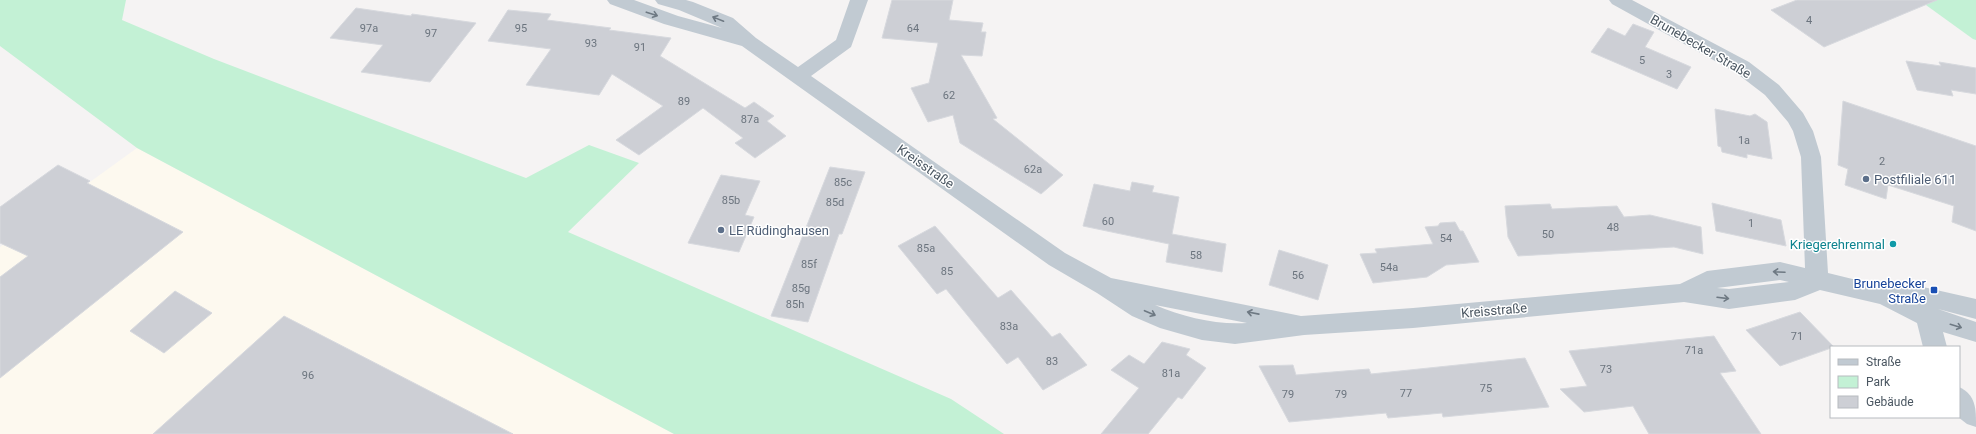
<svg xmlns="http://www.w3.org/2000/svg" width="1976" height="434" viewBox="0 0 1976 434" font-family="Roboto,sans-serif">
	<rect width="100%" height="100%" fill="#f5f3f3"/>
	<!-- commercial -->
	<path fill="#fdf9ef" d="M137 148 674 434H0V247Z"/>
	<!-- green -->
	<g fill="#c3f1d5">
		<path d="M0 0H126L122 20 214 59 526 178 589 145 639 163 568 232 951 399 1004 434H674L137 148 0 46Z"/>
		<path d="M1919 0H1976V40L1973 39Z"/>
	</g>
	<!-- building -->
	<g fill="#cdcfd5" stroke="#d7d9de">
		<path d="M892 0H953L949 20 983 23 981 32H986L982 56 961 55 997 118 993 119 1063 175 1041 194 960 143 953 115 928 122 911 88 929 83 938 43 882 38Z"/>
		<path d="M1797 0H1937L1824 47 1771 10Z"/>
		<path d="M356 8 411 16 412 14 476 23 430 82 361 72 383 45 330 38Z"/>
		<path d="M508 10 551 14 547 20 611 28 609 30 671 38 660 56 745 108 754 102 774 116 767 121 786 136 755 158 735 143 743 138 703 108 639 155 616 140 663 106 612 74 599 95 526 85 551 49 488 41Z"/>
		<path d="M1633 24 1654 32 1645 47 1691 67 1677 89 1591 52 1608 28 1625 36Z"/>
		<path d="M1906 61 1941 66 1939 62 1976 68V94L1951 90 1953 96 1917 90Z"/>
		<path d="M1843 101 1976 146V231L1952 222 1954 206 1888 185 1886 199 1845 185 1848 169 1838 165Z"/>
		<path d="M1715 109 1750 116 1755 114 1767 122 1772 159 1747 154V158L1722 152 1721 147 1718 146Z"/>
		<path d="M58 165 90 181 87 183 183 232 0 378V277L28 256 0 243V207Z"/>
		<path d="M830 167 865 172 842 234H839L808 322 771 316Z"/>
		<path d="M721 175 760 181 745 215 754 217 739 252 688 243Z"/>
		<path d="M1132 182 1154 186 1152 192 1179 197 1172 234 1226 244 1222 272 1166 262 1169 244 1083 226 1094 184 1130 191Z"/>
		<path d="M1712 203 1781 220 1786 246 1716 231Z"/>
		<path d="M1550 204 1552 209 1617 206 1624 217 1650 215 1701 227 1703 254 1674 247 1518 256 1508 237 1505 206Z"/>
		<path d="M1455 222 1460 231H1463L1479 262 1446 265 1427 277 1373 283 1360 254 1377 253 1375 249 1433 244 1425 227 1438 226 1440 223Z"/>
		<path d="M935 226 998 298 1011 290 1052 337 1060 333 1087 365 1043 390 1018 357 1007 364 946 289 937 294 898 246Z"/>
		<path d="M1279 250 1328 265 1318 300 1269 285Z"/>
		<path d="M175 291 212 313 164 353 130 331Z"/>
		<path d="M1800 312 1834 347 1780 366 1746 330Z"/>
		<path d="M284 316 513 434H153Z"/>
		<path d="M1714 336 1736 371 1720 373 1761 434H1649L1633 406 1584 412 1560 389 1587 386 1569 351Z"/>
		<path d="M1162 342 1190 349 1186 355 1206 368 1182 399 1178 397 1148 434H1101L1139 388 1111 370 1129 355 1144 364Z"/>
		<path d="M1525 358 1549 407 1443 417 1442 413 1388 418 1386 413 1289 422 1259 366 1293 365 1296 375 1369 369 1371 374Z"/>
	</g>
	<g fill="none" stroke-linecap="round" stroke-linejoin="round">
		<!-- street -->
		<g fill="#c1cad2" fill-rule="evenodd">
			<path d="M607 0H634L678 16 722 28 679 10 658 4 655 0H686L693 2 733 18 756 38 798 67 836 40 850 0H868L851 47 811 76 1065 253 1111 278 1301 316 1413 308 1680 284 1707 271 1780 262 1805 268 1801 157 1793 131 1788 122 1765 95 1735 72 1612 4 1609 0H1632L1749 62 1779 85 1803 113 1813 131 1821 157 1828 273 1881 286 1923 287 1976 299V319L1938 309 1976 322V342L1943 332 1947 347H1923L1917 323 1880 304 1820 290 1795 300 1729 309 1684 302 1413 328 1304 335 1235 344 1202 340 1160 328 1132 316 1097 293 1049 265 742 46 664 24 610 4ZM1780 280 1789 282 1729 289 1717 288ZM1155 305 1247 323C1215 325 1184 317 1155 305Z"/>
			<path d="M1959 387C1976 395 1976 408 1976 427L1967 424 1958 417Z"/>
		</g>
	</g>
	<!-- one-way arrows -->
	<defs><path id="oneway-shaft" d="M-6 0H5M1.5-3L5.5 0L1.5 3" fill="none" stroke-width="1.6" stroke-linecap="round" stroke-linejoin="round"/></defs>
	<g stroke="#6e7983">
		<use href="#oneway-shaft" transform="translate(652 14) rotate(18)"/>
		<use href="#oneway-shaft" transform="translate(718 19) rotate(-158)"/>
		<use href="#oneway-shaft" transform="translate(1779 272) rotate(-177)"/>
		<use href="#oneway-shaft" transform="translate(1723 298) rotate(7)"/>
		<use href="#oneway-shaft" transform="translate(1150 313) rotate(23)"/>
		<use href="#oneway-shaft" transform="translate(1253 313) rotate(-169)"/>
		<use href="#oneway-shaft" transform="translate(1956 326) rotate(17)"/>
	</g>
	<!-- markers -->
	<g fill="#5c6f8a" stroke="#fff" stroke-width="1.5">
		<circle cx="1866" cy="179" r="4"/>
		<circle cx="721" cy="230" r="4"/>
	</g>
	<circle fill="#0f9aa8" stroke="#fff" stroke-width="1.5" cx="1893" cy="244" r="4"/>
	<rect fill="#1a4fb4" stroke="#fff" stroke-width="1.5" x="1930" y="286" width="8" height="8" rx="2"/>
	<g text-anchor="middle" stroke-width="3" stroke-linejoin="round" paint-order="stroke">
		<!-- number labels -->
		<g font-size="11" fill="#6b747e">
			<text x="1809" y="24">4</text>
			<text x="369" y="32">97a</text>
			<text x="521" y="32">95</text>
			<text x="913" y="32">64</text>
			<text x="431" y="37">97</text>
			<text x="591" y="47">93</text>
			<text x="640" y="51">91</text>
			<text x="1642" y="64">5</text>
			<text x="1669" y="78">3</text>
			<text x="949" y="99">62</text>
			<text x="684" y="105">89</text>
			<text x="750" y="123">87a</text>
			<text x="1744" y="144">1a</text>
			<text x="1882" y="165">2</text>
			<text x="1033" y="173">62a</text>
			<text x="843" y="186">85c</text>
			<text x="731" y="204">85b</text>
			<text x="835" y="206">85d</text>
			<text x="1108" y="225">60</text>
			<text x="1751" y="227">1</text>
			<text x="1613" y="231">48</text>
			<text x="1548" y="238">50</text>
			<text x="1446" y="242">54</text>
			<text x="926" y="252">85a</text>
			<text x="1196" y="259">58</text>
			<text x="809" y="268">85f</text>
			<text x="1389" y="271">54a</text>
			<text x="947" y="275">85</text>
			<text x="1298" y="279">56</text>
			<text x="801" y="292">85g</text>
			<text x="795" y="308">85h</text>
			<text x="1009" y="330">83a</text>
			<text x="1797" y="340">71</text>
			<text x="1694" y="354">71a</text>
			<text x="1052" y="365">83</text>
			<text x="1606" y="373">73</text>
			<text x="1171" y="377">81a</text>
			<text x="308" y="379">96</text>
			<text x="1486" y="392">75</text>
			<text x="1406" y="397">77</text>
			<text x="1288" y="398">79</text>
			<text x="1341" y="398">79</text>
		</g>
		<!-- street labels -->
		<g font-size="13" fill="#4a5661" stroke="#fff">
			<text transform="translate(1701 46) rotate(30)" y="5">Brunebecker Straße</text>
			<text transform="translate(926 166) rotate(35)" y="5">Kreisstraße</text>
			<text transform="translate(1494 310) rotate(-5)" y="5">Kreisstraße</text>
		</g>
		<!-- service labels -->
		<g font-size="13" fill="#4e5e75" stroke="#fff" text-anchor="start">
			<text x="1874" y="184">Postfiliale 611</text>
			<text x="729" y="235">LE Rüdinghausen</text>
		</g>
		<!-- culture labels -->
		<g font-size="13" fill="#0d838f" stroke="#fff" text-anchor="end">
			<text x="1885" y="249">Kriegerehrenmal</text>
		</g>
		<!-- transit labels -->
		<g font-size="13" fill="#164399" stroke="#fff" text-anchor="end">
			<text x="1926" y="288">Brunebecker<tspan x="1926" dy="15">Straße</tspan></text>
		</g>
	</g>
	<!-- legend -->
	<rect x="1830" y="346" width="130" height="72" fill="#ffffff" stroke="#b7bbc0"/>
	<rect x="1838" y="359" width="20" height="6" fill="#c1cad2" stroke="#b7bbc0"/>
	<text x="1866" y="366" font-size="12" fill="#4a5661">Straße</text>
	<rect x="1838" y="376" width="20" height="12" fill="#c3f1d5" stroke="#b7bbc0"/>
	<text x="1866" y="386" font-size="12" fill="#4a5661">Park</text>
	<rect x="1838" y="396" width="20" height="12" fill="#cdcfd5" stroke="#b7bbc0"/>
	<text x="1866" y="406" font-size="12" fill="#4a5661">Gebäude</text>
</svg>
